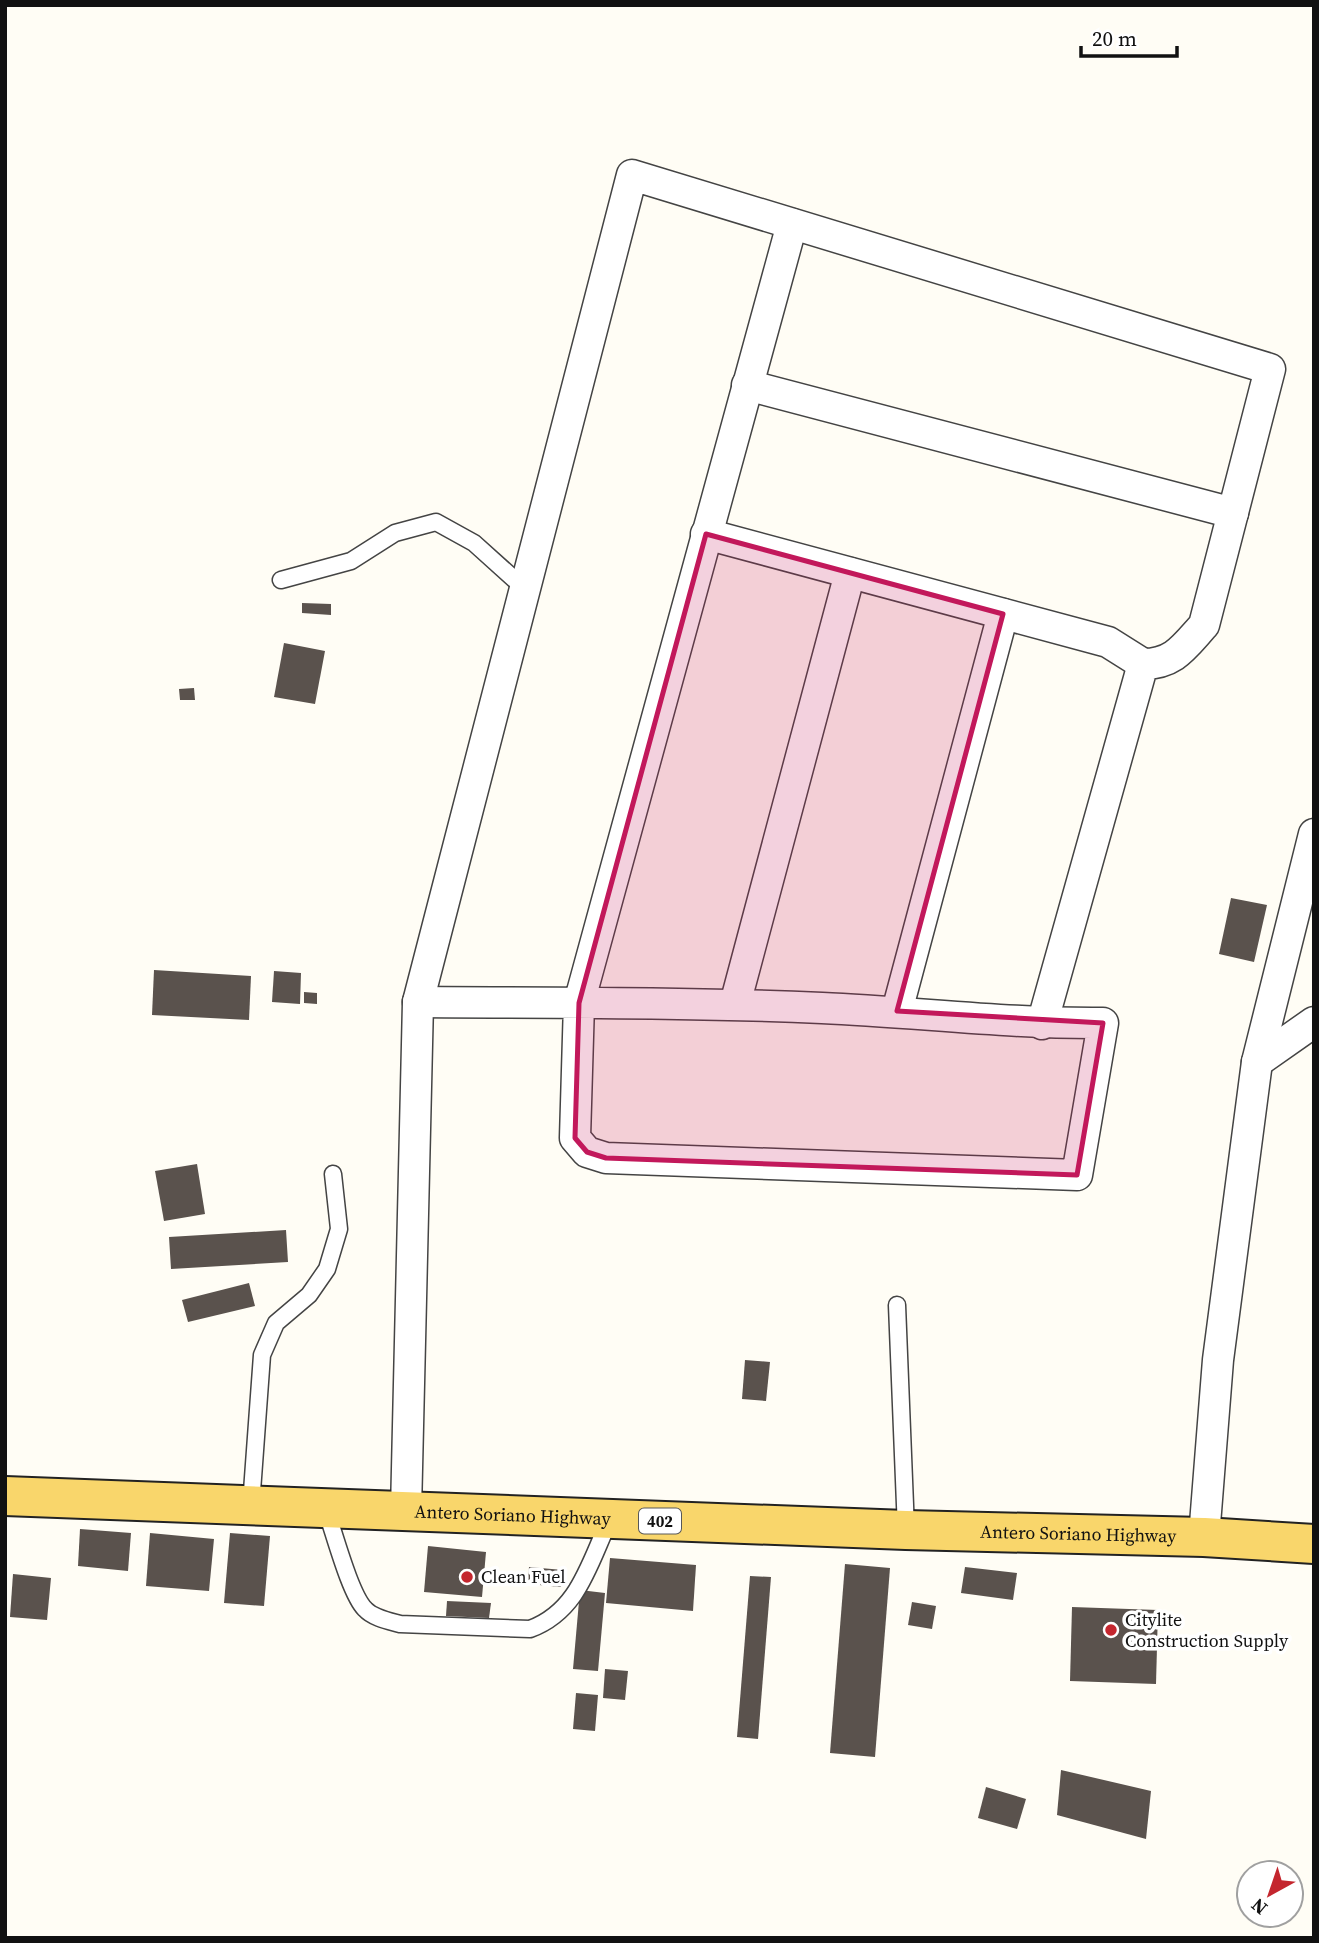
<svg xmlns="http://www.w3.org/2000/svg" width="1319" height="1943" viewBox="0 0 1319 1943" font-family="'Source Serif 4',serif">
	<rect width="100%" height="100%" fill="#fffdf5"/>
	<!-- building -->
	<g fill="#5a524d">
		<path d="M302 603 331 604V615L302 613Z"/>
		<path d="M284 643 325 651 315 704 274 697Z"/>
		<path d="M194 688 195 700H180L179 689Z"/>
		<path d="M1231 898 1267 905 1254 962 1219 954Z"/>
		<path d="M154 970 251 976 249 1020 152 1015Z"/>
		<path d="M274 971 301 973 300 1004 272 1002Z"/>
		<path d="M304 992 317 993V1004L304 1003Z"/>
		<path d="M197 1164 205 1214 164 1221 155 1171Z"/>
		<path d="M286 1230 288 1262 171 1269 169 1237Z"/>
		<path d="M249 1283 255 1306 188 1322 182 1300Z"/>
		<path d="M745 1360 770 1362 766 1401 742 1399Z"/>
		<path d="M80 1529 131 1533 128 1571 78 1566Z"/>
		<path d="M150 1533 214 1539 209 1591 146 1586Z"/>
		<path d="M230 1533 270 1536 264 1606 224 1603Z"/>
		<path d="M428 1546 486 1552 482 1597 424 1592Z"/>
		<path d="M610 1558 696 1565 693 1611 606 1603Z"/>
		<path d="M845 1564 890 1568 875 1757 830 1753Z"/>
		<path d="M529 1567 563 1570 561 1587 528 1584Z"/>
		<path d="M965 1567 1017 1573 1013 1600 961 1593Z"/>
		<path d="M13 1574 51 1578 47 1620 10 1617Z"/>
		<path d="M750 1576 771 1577 758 1739 737 1737Z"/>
		<path d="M580 1590 605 1593 598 1671 573 1669Z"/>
		<path d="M447 1601 491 1603 489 1618 446 1616Z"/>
		<path d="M912 1602 936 1606 932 1629 908 1625Z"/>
		<path d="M1072 1607 1158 1610 1156 1684 1070 1681Z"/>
		<path d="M605 1669 628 1671 625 1700 603 1698Z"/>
		<path d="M576 1693 598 1695 595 1731 573 1729Z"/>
		<path d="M1061 1770 1151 1791 1146 1839 1057 1815Z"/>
		<path d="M986 1787 1026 1799 1017 1829 978 1818Z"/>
	</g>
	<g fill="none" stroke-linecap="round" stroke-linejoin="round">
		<!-- lane casing -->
		<g stroke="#444" stroke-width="19">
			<g id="lane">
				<path d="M281 580 351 561 395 533 436 522 474 543 524 588"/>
				<path d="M897 1305 906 1530"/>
				<path d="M251 1505 262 1355 276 1323 309 1295 327 1269 339 1229 333 1174"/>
				<path d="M326 1510C334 1532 350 1594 365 1609 373 1618 389 1621 400 1624L530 1629C579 1611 589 1563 610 1519"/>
			</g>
		</g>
		<!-- street casing -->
		<g stroke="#444" stroke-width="33">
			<g id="street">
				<path d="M747 385 1233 513"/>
				<path d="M706 534 1108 642 1143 664"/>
				<path d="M418 1002C553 1003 688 1002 822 1008 916 1012 1009 1024 1103 1023L1077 1175 606 1158 587 1152 575 1138 579 1003 792 224"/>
				<path d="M735 1004 850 573"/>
				<path d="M897 1011 1003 614"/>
				<path d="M1257 1062 1314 1022"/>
				<path d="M406 1511 418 1002 632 175 1270 369 1204 625C1184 647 1174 664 1143 664L1042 1024"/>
				<path d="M1204 1537 1218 1360 1257 1062 1314 834"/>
			</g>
		</g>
		<!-- primary casing -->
		<g stroke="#222" stroke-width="42">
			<g id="primary">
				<path id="s1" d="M5 1496 906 1530 1204 1537 1314 1544"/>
			</g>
		</g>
		<!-- lane -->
		<use href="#lane" stroke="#fff" stroke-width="16"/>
		<!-- street -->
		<use href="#street" stroke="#fff" stroke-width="30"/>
		<!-- primary -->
		<use href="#primary" stroke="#f9d66b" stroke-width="38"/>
	</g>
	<!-- marked area -->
	<path fill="#c2185b" fill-opacity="0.2" stroke="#c2185b" stroke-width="5" stroke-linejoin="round" d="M706 534 1003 614 897 1011 1103 1023 1077 1175 606 1158 587 1152 575 1138 579 1003Z"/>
	<!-- markers -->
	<g fill="#c4262e" stroke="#fff" stroke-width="2.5">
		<circle cx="467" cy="1577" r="7"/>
		<circle cx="1111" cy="1630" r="7"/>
	</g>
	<g text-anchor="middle" stroke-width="7" stroke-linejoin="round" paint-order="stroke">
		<!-- shield labels -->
		<rect fill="#fff" stroke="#585858" stroke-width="2" x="639" y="1508.5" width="42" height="25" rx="5"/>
		<g font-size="16" font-weight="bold" fill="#111">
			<text x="660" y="1527">402</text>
		</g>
		<!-- street labels -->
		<g font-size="18" fill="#111" stroke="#fff">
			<text dy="6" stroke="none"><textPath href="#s1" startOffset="508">Antero Soriano Highway</textPath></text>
			<text dy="6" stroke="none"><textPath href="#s1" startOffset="1074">Antero Soriano Highway</textPath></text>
		</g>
		<!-- poi labels -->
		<g font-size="18" fill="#111" stroke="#fff" text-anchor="start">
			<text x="481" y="1583">Clean Fuel</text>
			<text x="1125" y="1626">Citylite<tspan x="1125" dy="21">Construction Supply</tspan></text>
		</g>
	</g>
	<!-- border -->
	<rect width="1319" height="1943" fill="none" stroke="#111111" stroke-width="14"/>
	<!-- north arrow -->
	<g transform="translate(1270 1894) rotate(220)"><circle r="33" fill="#ffffff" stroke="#a0a0a0" stroke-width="2"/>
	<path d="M0-5L12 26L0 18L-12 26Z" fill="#c4262e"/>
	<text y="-10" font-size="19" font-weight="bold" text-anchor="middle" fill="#111111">N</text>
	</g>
	<!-- scale -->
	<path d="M1081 46v10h96v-10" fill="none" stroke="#111111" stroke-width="3.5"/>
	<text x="1092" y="46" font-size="21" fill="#111111" stroke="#ffffff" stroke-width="5" paint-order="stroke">20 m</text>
</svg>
